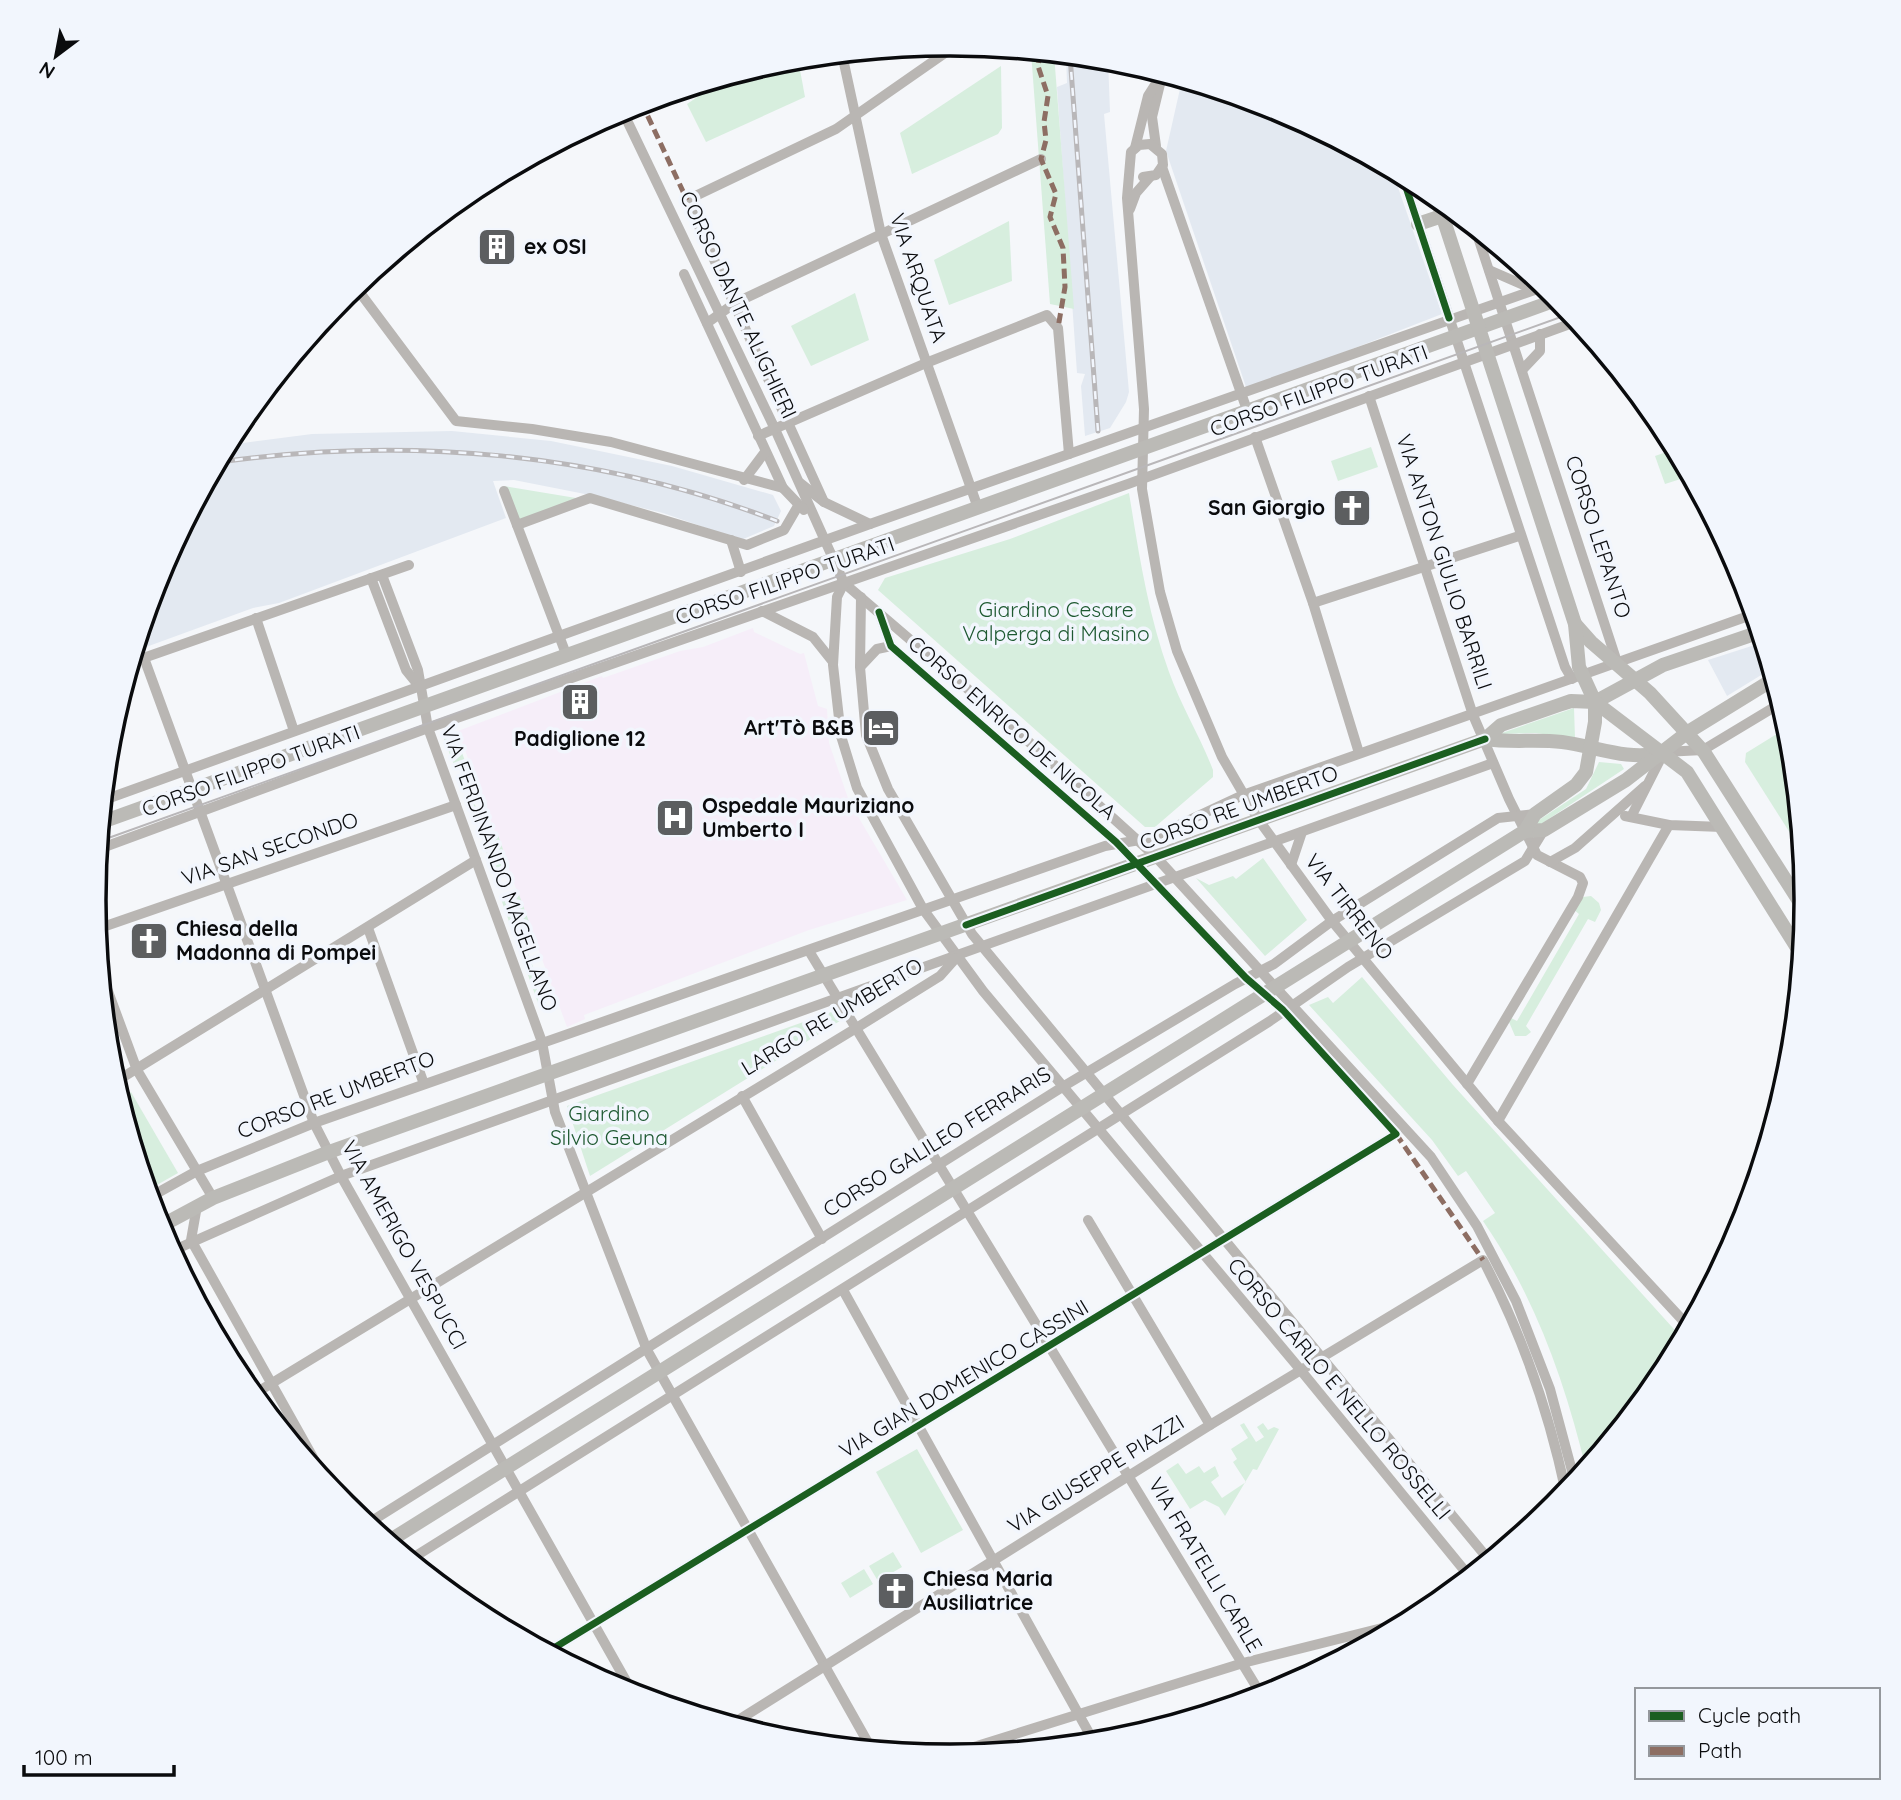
<svg xmlns="http://www.w3.org/2000/svg" width="1901" height="1800" viewBox="0 0 1901 1800" font-family="Quicksand,sans-serif">
	<rect width="100%" height="100%" fill="#f5f7fa"/>
	<!-- built -->
	<g fill="#e3e9f1">
		<path d="M1066 55 1108 59 1110 112 1104 114 1129 392 1126 402 1110 428 1085 436 1081 386 1085 374 1077 373 1057 87 1067 83Z"/>
		<path d="M1182 80 1279 109 1392 170 1442 314 1247 390 1166 151Z"/>
		<path d="M452 431 551 441 672 466 773 495 781 511 774 526 741 540 663 513 590 495 514 480 493 481 506 518 279 603 253 608 135 651 160 572 228 445 312 434Z"/>
		<path d="M1761 643 1771 669 1727 696 1708 660Z"/>
	</g>
	<!-- industrial -->
	<path fill="#f6eef9" d="M753 628 754 632 800 654 804 653 818 706 827 709 829 743 849 801 907 900 809 930 584 1015 585 1019 567 1027 458 731 602 676 603 678 680 651 703 647Z"/>
	<!-- green -->
	<g fill="#d7eede">
		<path d="M1031 52 1054 54 1074 309 1050 304Z"/>
		<path d="M798 59 805 97 706 142 687 104 727 77Z"/>
		<path d="M1001 66 1002 128 998 134 912 174 900 133Z"/>
		<path d="M1009 221 1012 281 949 305 934 260Z"/>
		<path d="M855 293 869 340 811 366 791 326Z"/>
		<path d="M1371 447 1378 467 1338 481 1331 461Z"/>
		<path d="M1675 449 1690 476 1665 484 1655 456Z"/>
		<path d="M504 486 582 499 518 522Z"/>
		<path d="M1129 493C1139 554 1148 614 1169 672 1181 706 1200 736 1213 770V777L1155 827H1145L878 590 885 578 1010 539Z"/>
		<path d="M1574 708 1575 738 1535 733 1499 734Z"/>
		<path d="M1788 727 1790 733 1802 852 1745 762 1746 753Z"/>
		<path d="M450 735 456 736 465 761 461 765H454L444 739Z"/>
		<path d="M1599 762 1621 764 1624 769 1535 828 1533 824 1586 789Z"/>
		<path d="M467 791 471 792 486 839 498 835 508 864 492 870Z"/>
		<path d="M1263 858 1307 920 1265 956 1196 878 1209 885 1233 876 1236 879Z"/>
		<path d="M517 889 539 949 528 953 546 1003H538L501 899 504 894Z"/>
		<path d="M1591 896 1599 903 1601 910 1595 922 1588 919 1526 1026 1531 1032 1526 1036H1515L1509 1022 1511 1018 1517 1021 1579 914 1573 909 1583 897Z"/>
		<path d="M1362 977 1453 1085 1682 1338 1662 1376 1586 1469C1565 1381 1534 1295 1483 1221L1495 1213 1466 1171 1458 1176 1432 1140 1309 1005 1328 997 1333 1003Z"/>
		<path d="M837 1010 843 1019 590 1176 567 1106Z"/>
		<path d="M131 1092 178 1173 148 1190 120 1099Z"/>
		<path d="M1244 1423 1256 1442 1264 1437 1257 1427 1263 1423 1268 1430 1274 1427 1279 1429 1257 1470 1253 1469 1225 1516 1219 1507 1205 1500 1190 1509 1166 1471 1178 1463 1186 1474 1199 1466 1204 1473 1215 1466 1219 1476 1211 1482 1222 1498 1246 1482 1233 1462 1237 1459 1231 1449 1248 1438 1240 1425Z"/>
		<path d="M917 1449 963 1530 921 1553 876 1472Z"/>
		<path d="M893 1552 902 1567 878 1581 869 1566Z"/>
		<path d="M864 1569 873 1584 850 1598 841 1583Z"/>
	</g>
	<g fill="none" stroke-linecap="round" stroke-linejoin="round">
		<!-- minor -->
		<g stroke="#b9b6b3" stroke-width="10">
			<path d="M842 54 881 234 978 508"/>
			<path d="M622 110 774 427 844 583 1019 733 1156 857 1431 1157 1477 1226 1516 1301 1550 1389 1575 1482"/>
			<path d="M1156 146 1152 117 1160 84"/>
			<path d="M1135 148 1148 96 1162 74"/>
			<path d="M1162 167 1247 410"/>
			<path d="M1402 175 1565 667 1572 679"/>
			<path d="M1143 177 1156 175 1163 165 1162 154 1150 144 1139 145 1131 152 1127 198 1144 409 1142 489 1160 592 1177 651 1222 757 1258 819 1332 921 1498 1121 1689 1327"/>
			<path d="M1130 209 1136 193 1150 177"/>
			<path d="M1475 228 1617 662"/>
			<path d="M1489 270 1535 290"/>
			<path d="M684 274 783 488 804 510"/>
			<path d="M355 286 456 421 532 429 611 442 783 488"/>
			<path d="M707 323 735 303 1041 159"/>
			<path d="M1523 369 1540 351V334"/>
			<path d="M1369 396 1473 715 1509 799 1537 855 1580 877 1583 883 1578 897 1467 1084"/>
			<path d="M758 436 926 363 1047 315 1058 328 1069 454"/>
			<path d="M1255 437 1313 603 1359 753"/>
			<path d="M744 480 765 452"/>
			<path d="M800 483 824 502 870 524"/>
			<path d="M504 491 566 654"/>
			<path d="M824 502 687 200 836 129 958 44"/>
			<path d="M517 525 590 498 747 545 784 530 798 506"/>
			<path d="M731 540 741 572"/>
			<path d="M382 575 418 670 428 728 542 1042 555 1112 647 1350 871 1748"/>
			<path d="M371 578 406 670 419 686"/>
			<path d="M844 583 837 597 833 665 841 736 857 788 923 909 983 991 1294 1362 1469 1576"/>
			<path d="M861 597 860 667 866 735 888 789 972 934 1489 1560"/>
			<path d="M1313 603 1519 536"/>
			<path d="M762 611 813 637 833 662"/>
			<path d="M256 618 294 731"/>
			<path d="M144 658 314 1123 341 1176 634 1695"/>
			<path d="M132 662 409 565"/>
			<path d="M861 666 877 649 891 646"/>
			<path d="M104 800 870 524 1546 286"/>
			<path d="M1625 816 1669 825 1722 827"/>
			<path d="M1631 817 1664 752 1703 750 1781 703"/>
			<path d="M99 849 428 728 1128 484 1578 321"/>
			<path d="M1550 862 1575 848 1645 786"/>
			<path d="M1291 865 1302 832"/>
			<path d="M368 928 424 1084"/>
			<path d="M97 929 456 805"/>
			<path d="M809 951 1262 1696"/>
			<path d="M102 975 137 1070 213 1198"/>
			<path d="M115 1082 476 860"/>
			<path d="M742 1096 822 1239"/>
			<path d="M1498 1121 1669 825"/>
			<path d="M150 1197 197 1171 314 1123 1105 846 1151 838 1243 795 1754 614"/>
			<path d="M197 1206 191 1240 329 1486"/>
			<path d="M1088 1220 1210 1425"/>
			<path d="M172 1251 341 1176 1493 763"/>
			<path d="M843 1290 1094 1742"/>
			<path d="M254 1394 858 1027 940 976 956 958"/>
			<path d="M367 1524 1064 1086 1235 984 1274 964 1332 921 1498 818 1535 814"/>
			<path d="M411 1559 1270 1021 1348 967 1525 861 1544 830"/>
			<path d="M549 1651 1396 1134 1283 1010 1246 978 1116 842 891 646 879 612"/>
			<path d="M732 1724 1210 1425 1483 1260C1522 1334 1549 1412 1566 1493"/>
			<path d="M945 1756 1243 1663 1410 1621"/>
		</g>
		<!-- major -->
		<g stroke="#bbbab6" stroke-width="14">
			<path d="M1418 224 1442 216"/>
			<path d="M1575 624 1591 642 1650 693 1704 752 1806 912"/>
			<path d="M1595 702 1663 665 1760 632"/>
			<path d="M1485 739C1510 743 1536 739 1562 742 1594 746 1628 761 1660 753"/>
			<path d="M102 822 1559 299"/>
			<path d="M1525 831 1544 830 1626 780 1688 732 1774 679"/>
			<path d="M159 1227 213 1198 329 1152 1485 739 1501 725 1559 705 1571 701 1595 702 1687 772 1801 954"/>
			<path d="M389 1541 1525 831 1535 814 1576 785 1586 772 1595 722V702L1579 667 1575 624 1436 196"/>
		</g>
		<!-- tram -->
		<path stroke="#b9b7b9" stroke-width="2" d="M100 841 1572 313"/>
		<!-- rail casing -->
		<g stroke="#b9b7b9" stroke-width="5">
			<g id="rail">
				<path d="M1070 56 1098 431"/>
				<path d="M219 462C407 436 598 452 777 521"/>
			</g>
		</g>
		<!-- rail -->
		<use href="#rail" stroke="#f2f6fd" stroke-width="2.5" stroke-dasharray="8" stroke-linecap="butt"/>
		<!-- quiet -->
		<g stroke="#8d6e63" stroke-width="5" stroke-dasharray="10 5" stroke-linecap="butt">
			<path d="M1040 53 1038 66 1048 96 1044 122 1046 140 1041 159 1056 194 1050 217 1063 248 1065 287 1058 328"/>
			<path d="M646 102 644 108 687 200"/>
			<path d="M1396 1134 1483 1260"/>
		</g>
		<!-- cycleway casing -->
		<g stroke="#f2f6fd" stroke-width="11">
			<g id="cycleway">
				<path d="M1402 175 1449 318"/>
				<path d="M966 925 1485 739"/>
				<path d="M549 1651 1396 1134 1283 1010 1246 978 1116 842 891 646 879 612"/>
			</g>
		</g>
		<!-- cycleway -->
		<use href="#cycleway" stroke="#1b5e20" stroke-width="7"/>
	</g>
	<!-- icons -->
	<defs>
		<g id="building-square" transform="scale(2.0125)"><rect x="-9" y="-9" width="18" height="18" rx="4" fill="#5c5e60" stroke="#f2f6fd"/><path d="M-4-6H4V6H1V3H-1V6H-4ZM-2.5-4.3h1.7v1.8h-1.7ZM.8-4.3h1.7v1.8H.8ZM-2.5-1h1.7V.8h-1.7ZM.8-1h1.7V.8H.8Z" fill="#fff"/></g>
		<g id="church-square" transform="scale(2.0125)"><rect x="-9" y="-9" width="18" height="18" rx="4" fill="#5c5e60" stroke="#f2f6fd"/><path d="M-1.2-6h2.4v3.5h3.3v2.4h-3.3V6h-2.4V-.1h-3.3v-2.4h3.3Z" fill="#fff"/></g>
		<g id="hotel-square" transform="scale(2.0125)"><rect x="-9" y="-9" width="18" height="18" rx="4" fill="#5c5e60" stroke="#f2f6fd"/><path d="M-6-4.5h1.5V1H6V5H4.5V3h-9V5H-6ZM-4 0a1.8 1.8 0 1 1 3.6 0ZM.5 0V-2.5h3Q6-2.5 6 0Z" fill="#fff"/></g>
		<g id="hospital-square" transform="scale(2.0125)"><rect x="-9" y="-9" width="18" height="18" rx="4" fill="#5c5e60" stroke="#f2f6fd"/><path d="M-5-5h3v3.5h4V-5h3V5h-3V1.5h-4V5h-3Z" fill="#fff"/></g>
	</defs>
	<g fill-rule="evenodd">
		<use href="#building-square" x="497" y="247"/>
		<use href="#church-square" x="1352" y="508"/>
		<use href="#building-square" x="580" y="702"/>
		<use href="#hotel-square" x="881" y="728"/>
		<use href="#hospital-square" x="675" y="818"/>
		<use href="#church-square" x="149" y="941"/>
		<use href="#church-square" x="896" y="1591"/>
	</g>
	<g text-anchor="middle" stroke-width="7" stroke-linejoin="round" paint-order="stroke">
		<!-- poi labels -->
		<g font-size="21" font-weight="bold" fill="#0a0b0d" stroke="#f2f6fd" text-anchor="start">
			<text x="524" y="254">ex OSI</text>
			<text x="1325" y="515" text-anchor="end">San Giorgio</text>
			<text x="854" y="735" text-anchor="end">Art'Tò B&amp;B</text>
			<text x="580" y="746" text-anchor="middle">Padiglione 12</text>
			<text x="702" y="813">Ospedale Mauriziano<tspan x="702" dy="24">Umberto I</tspan></text>
			<text x="176" y="936">Chiesa della<tspan x="176" dy="24">Madonna di Pompei</tspan></text>
			<text x="923" y="1586">Chiesa Maria<tspan x="923" dy="24">Ausiliatrice</tspan></text>
		</g>
		<!-- street labels -->
		<g font-size="21" fill="#0a0b0d" stroke="#f2f6fd">
			<text transform="translate(918 278) rotate(71)" y="7">VIA ARQUATA</text>
			<text transform="translate(738 305) rotate(65)" y="7">CORSO DANTE ALIGHIERI</text>
			<text transform="translate(1319 391) rotate(-20)" y="7">CORSO FILIPPO TURATI</text>
			<text transform="translate(1598 537) rotate(72)" y="7">CORSO LEPANTO</text>
			<text transform="translate(1444 562) rotate(72)" y="7">VIA ANTON GIULIO BARRILI</text>
			<text transform="translate(785 581) rotate(-19)" y="7">CORSO FILIPPO TURATI</text>
			<text transform="translate(1012 728) rotate(41)" y="7">CORSO ENRICO DE NICOLA</text>
			<text transform="translate(251 771) rotate(-20)" y="7">CORSO FILIPPO TURATI</text>
			<text transform="translate(1239 808) rotate(-20)" y="7">CORSO RE UMBERTO</text>
			<text transform="translate(270 849) rotate(-19)" y="7">VIA SAN SECONDO</text>
			<text transform="translate(499 868) rotate(70)" y="7">VIA FERDINANDO MAGELLANO</text>
			<text transform="translate(1349 907) rotate(52)" y="7">VIA TIRRENO</text>
			<text transform="translate(832 1017) rotate(-31)" y="7">LARGO RE UMBERTO</text>
			<text transform="translate(336 1095) rotate(-21)" y="7">CORSO RE UMBERTO</text>
			<text transform="translate(937 1142) rotate(-32)" y="7">CORSO GALILEO FERRARIS</text>
			<text transform="translate(404 1245) rotate(61)" y="7">VIA AMERIGO VESPUCCI</text>
			<text transform="translate(964 1379) rotate(-31)" y="7">VIA GIAN DOMENICO CASSINI</text>
			<text transform="translate(1339 1389) rotate(50)" y="7">CORSO CARLO E NELLO ROSSELLI</text>
			<text transform="translate(1096 1474) rotate(-32)" y="7">VIA GIUSEPPE PIAZZI</text>
			<text transform="translate(1205 1565) rotate(59)" y="7">VIA FRATELLI CARLE</text>
		</g>
		<!-- park labels -->
		<g font-size="21" fill="#1e5931" stroke="#f2f6fd">
			<text x="1056" y="617">Giardino Cesare<tspan x="1056" dy="24">Valperga di Masino</tspan></text>
			<text x="609" y="1121">Giardino<tspan x="609" dy="24">Silvio Geuna</tspan></text>
		</g>
	</g>
	<!-- crop -->
	<path d="M0 0H1901V1800H0ZM106 900a844 844 0 1 1 1688 0a844 844 0 1 1-1688 0Z" fill="#f2f6fd" fill-rule="evenodd"/>
	<path fill="none" stroke="#0a0b0d" stroke-width="3.5" d="M106 900a844 844 0 1 1 1688 0a844 844 0 1 1-1688 0Z"/>
	<!-- legend -->
	<rect x="1635" y="1688" width="245" height="91" fill="#f2f6fd" stroke="#95989d" stroke-width="2"/>
	<rect x="1649" y="1711" width="35" height="10" fill="#1b5e20" stroke="#95989d" stroke-width="2"/>
	<text x="1698" y="1723" font-size="21" fill="#0a0b0d">Cycle path</text>
	<rect x="1649" y="1746" width="35" height="10" fill="#8d6e63" stroke="#95989d" stroke-width="2"/>
	<text x="1698" y="1758" font-size="21" fill="#0a0b0d">Path</text>
	<!-- north arrow -->
	<g transform="translate(56 56) rotate(212)" stroke="#f2f6fd" stroke-width="5" paint-order="stroke">
	<path d="M0-5L12 26L0 18L-12 26Z" fill="#0a0b0d"/>
	<text y="-10" font-size="19" font-weight="bold" text-anchor="middle" fill="#0a0b0d">N</text>
	</g>
	<!-- scale -->
	<path d="M24 1765v10h150v-10" fill="none" stroke="#0a0b0d" stroke-width="3.5"/>
	<text x="35" y="1765" font-size="21" fill="#0a0b0d" stroke="#f2f6fd" stroke-width="5" paint-order="stroke">100 m</text>
</svg>
